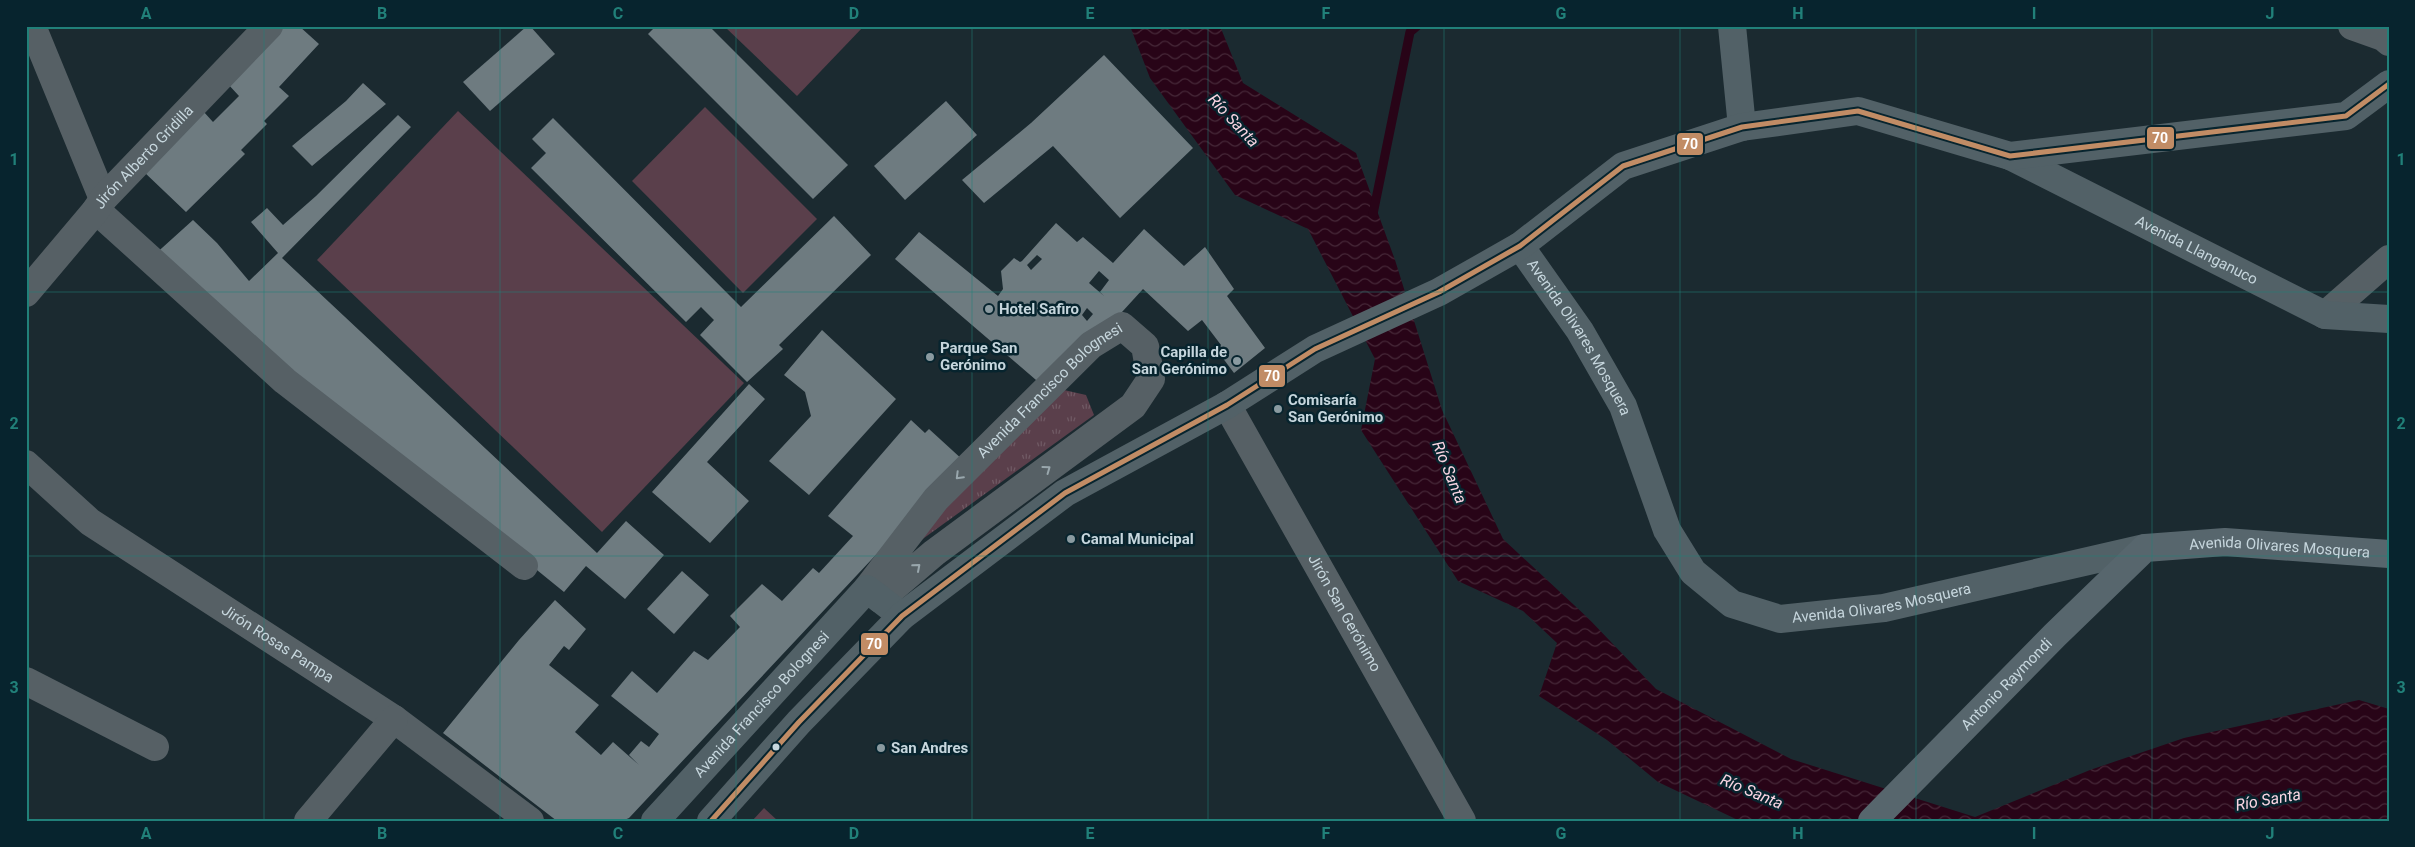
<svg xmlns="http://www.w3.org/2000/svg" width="2415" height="847" viewBox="0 0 2415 847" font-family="Roboto,sans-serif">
	<defs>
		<pattern id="park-tufts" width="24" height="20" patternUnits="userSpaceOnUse" patternTransform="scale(1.25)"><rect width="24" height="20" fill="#5a3f4b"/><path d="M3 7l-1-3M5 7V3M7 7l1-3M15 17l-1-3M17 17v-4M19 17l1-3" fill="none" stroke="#705a64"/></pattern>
		<pattern id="water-waves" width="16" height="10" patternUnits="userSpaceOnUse" patternTransform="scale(1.25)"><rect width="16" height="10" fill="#280417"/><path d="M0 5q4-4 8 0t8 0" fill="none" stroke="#462838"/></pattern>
	</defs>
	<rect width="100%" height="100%" fill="#1b2a30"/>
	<!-- grass -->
	<g fill="#5a3f4b">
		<path d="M724 26H864L797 96Z"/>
		<path d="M705 107 817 219 743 293 632 181Z"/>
		<path d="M458 111 744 383 602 532 317 260Z"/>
		<path d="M764 808 778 821H752Z"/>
	</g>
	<!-- park -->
	<path fill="url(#park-tufts)" d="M1064 390 1086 395 1094 415 913 546 969 479Z"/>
	<!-- water -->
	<path fill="url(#water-waves)" d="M1130 26H1220L1243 83 1356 153 1395 260 1442 410 1503 539 1588 618 1656 689 1791 759 1975 817 2090 770 2184 738 2359 700 2389 709V821H1740L1658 782 1607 740 1539 696 1557 643 1523 611 1458 581 1361 430 1375 359 1308 229 1235 195 1150 78Z"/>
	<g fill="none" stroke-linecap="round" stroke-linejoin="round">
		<!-- stream -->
		<path stroke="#280417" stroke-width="9" d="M1373 214 1410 32 1417 26"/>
	</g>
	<!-- building -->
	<g fill="#6e7b80" fill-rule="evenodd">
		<path d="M282 26H299L319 44 279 87 289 96 264 121 267 124 241 150 245 154 186 212 143 171 203 111 213 122 239 96 227 83Z"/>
		<path d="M527 26H530L555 54 490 111 463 82Z"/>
		<path d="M656 26H709L848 165 813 199 648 34Z"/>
		<path d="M1104 55 1193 148 1120 218 1053 146 984 203 962 180 1031 123Z"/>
		<path d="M363 83 386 104 312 166 292 146 346 101Z"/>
		<path d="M946 101 977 135 905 200 874 166Z"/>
		<path d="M398 115 411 127 282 258 597 553 626 521 664 555 625 599 586 566 564 592 152 257 193 220 217 243 249 281 278 253 251 222 267 208 283 225 316 196Z"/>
		<path d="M553 118 741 307 834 216 871 255 779 345 783 349 747 382 700 335 714 320 701 307 686 322 531 168 546 153 532 139Z"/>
		<path d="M1056 223 1077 242 1083 237 1113 263 1144 229 1184 266 1205 247 1234 289 1227 296 1265 348 1234 373 1216 349 1221 345 1202 320 1188 331 1143 289 1122 312 1043 386 895 259 919 232 998 296 1003 289 1001 271 1014 258 1020 262 1022 261ZM1037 255 1042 259 1031 270 1027 265ZM1099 271 1109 280 1100 292 1104 296 1089 283ZM1087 308 1093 314 1087 321 1082 315Z"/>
		<path d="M822 330 896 399 809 495 769 461 811 416 805 392 784 375Z"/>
		<path d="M749 384 765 399 707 462 749 501 710 543 652 492Z"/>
		<path d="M911 420 925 433 929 429 964 461 629 818 622 821H557L443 733 519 640 555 600 586 629 569 650 564 646 549 665 599 705 575 732 601 755 613 742 639 765 629 755 641 741 649 747 659 734 611 696 632 671 657 693 694 651 708 660 740 627 730 616 762 584 782 601 813 568 819 573 853 536 828 516Z"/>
		<path d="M682 571 709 595 674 634 647 609Z"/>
	</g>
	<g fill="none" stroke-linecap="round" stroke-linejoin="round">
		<!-- minor -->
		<g stroke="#566065" stroke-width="28">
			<path d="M32 26 103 199"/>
			<path d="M2352 26 2383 37 2389 42"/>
			<path d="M96 210 285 381 524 566"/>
			<path id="s1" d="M26 293 96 210 103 199 269 26"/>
			<path d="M2325 315 2389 259"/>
			<path id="s2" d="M1227 405 1462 821"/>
			<path id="s3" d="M26 464 90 522 394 719 530 821"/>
			<path id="s4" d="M867 589 936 499 1091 345 1122 326 1145 346 1151 379 1133 406 934 553 880 599"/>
			<path d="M26 681 155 747"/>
			<path d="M308 821 394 719"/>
		</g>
		<!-- major -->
		<g stroke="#526167" stroke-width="28">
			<path d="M1732 26 1742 127"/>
			<path id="s5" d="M2010 156 2325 315 2389 319"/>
			<path id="s6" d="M1520 246 1580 331 1623 406 1667 530 1693 572 1732 604 1780 619 1884 608 2145 548"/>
			<path id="s7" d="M655 821 867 589 902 616"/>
			<path d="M711 821 799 722 902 616 1065 493 1227 405 1315 349 1439 292 1520 246 1623 166 1742 127 1858 111 2010 156 2346 116 2389 84"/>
		</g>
		<!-- highway -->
		<path stroke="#57666d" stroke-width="28" id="s8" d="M1872 821 2055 635 2145 548 2225 542 2389 554"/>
		<!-- bus-1 casing -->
		<g stroke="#07242e" stroke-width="9">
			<path id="bus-1" d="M711 821 799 722 902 616 1065 493 1227 405 1315 349 1439 292 1520 246 1623 166 1742 127 1858 111 2010 156 2346 116 2389 84"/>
		</g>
		<!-- bus-1 -->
		<use href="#bus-1" stroke="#c18c65" stroke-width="5"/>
	</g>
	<!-- one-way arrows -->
	<defs><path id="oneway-chevron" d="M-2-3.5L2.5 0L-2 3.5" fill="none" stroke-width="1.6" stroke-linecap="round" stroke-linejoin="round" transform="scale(1.25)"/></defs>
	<g stroke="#99a7ad">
		<use href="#oneway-chevron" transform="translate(1047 469) rotate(-36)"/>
		<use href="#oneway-chevron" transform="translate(959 476) rotate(135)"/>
		<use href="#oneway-chevron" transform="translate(917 567) rotate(-41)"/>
	</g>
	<!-- grid -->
	<path fill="none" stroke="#218079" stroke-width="1" stroke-opacity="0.55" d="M264 26V821M500 26V821M736 26V821M972 26V821M1208 26V821M1444 26V821M1680 26V821M1916 26V821M2152 26V821M26 292H2389M26 556H2389"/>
	<!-- markers -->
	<g fill="#8a9aa0" stroke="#07242e" stroke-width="2">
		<circle cx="989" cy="309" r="5"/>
		<circle cx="930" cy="357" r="5"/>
		<circle cx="1237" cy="361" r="5"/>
		<circle cx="1278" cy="409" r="5"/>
		<circle cx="1071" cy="539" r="5"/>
		<circle cx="881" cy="748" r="5"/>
	</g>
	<circle fill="#c6d6dd" stroke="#07242e" stroke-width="2" cx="776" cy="747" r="4.5"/>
	<g text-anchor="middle" stroke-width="5" stroke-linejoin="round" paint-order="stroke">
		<!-- street labels -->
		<g font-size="15" fill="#c6d6dd" stroke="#07242e">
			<text dy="5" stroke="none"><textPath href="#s1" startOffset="180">Jirón Alberto Gridilla</textPath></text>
			<text dy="5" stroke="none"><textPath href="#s5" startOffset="209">Avenida Llanganuco</textPath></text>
			<text dy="5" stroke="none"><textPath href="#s6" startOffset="109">Avenida Olivares Mosquera</textPath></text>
			<text dy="5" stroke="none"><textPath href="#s4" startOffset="271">Avenida Francisco Bolognesi</textPath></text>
			<text dy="5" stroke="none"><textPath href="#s8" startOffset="521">Avenida Olivares Mosquera</textPath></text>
			<text dy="5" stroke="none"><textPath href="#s6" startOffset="575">Avenida Olivares Mosquera</textPath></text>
			<text dy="5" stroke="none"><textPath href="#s2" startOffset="239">Jirón San Gerónimo</textPath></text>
			<text dy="5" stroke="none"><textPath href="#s3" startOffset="310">Jirón Rosas Pampa</textPath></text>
			<text dy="5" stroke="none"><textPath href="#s8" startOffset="192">Antonio Raymondi</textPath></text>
			<text dy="5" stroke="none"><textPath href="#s7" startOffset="158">Avenida Francisco Bolognesi</textPath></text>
		</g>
		<!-- poi labels -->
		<g font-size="15" font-weight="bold" fill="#c6d6dd" stroke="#07242e" text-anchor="start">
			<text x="999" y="314">Hotel Safiro</text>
			<text x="940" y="353">Parque San<tspan x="940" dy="17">Gerónimo</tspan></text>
			<text x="1227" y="357" text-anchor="end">Capilla de<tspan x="1227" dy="17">San Gerónimo</tspan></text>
			<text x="1288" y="405">Comisaría<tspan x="1288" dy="17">San Gerónimo</tspan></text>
			<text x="1081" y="544">Camal Municipal</text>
			<text x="891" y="753">San Andres</text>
		</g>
		<!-- water labels -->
		<g font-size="16" font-style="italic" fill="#fad5e3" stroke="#07242e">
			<text transform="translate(1234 120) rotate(47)" y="6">Río Santa</text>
			<text transform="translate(1450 472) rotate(68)" y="6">Río Santa</text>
			<text transform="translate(1752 791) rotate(23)" y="6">Río Santa</text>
			<text transform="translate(2268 799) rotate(-10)" y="6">Río Santa</text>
		</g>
	</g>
	<g stroke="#07242e" stroke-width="2">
		<rect x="2146" y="126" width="29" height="24" rx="5" fill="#c18c65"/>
		<rect x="1676" y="132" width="28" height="24" rx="5" fill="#c18c65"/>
		<rect x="1258" y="364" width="28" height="24" rx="5" fill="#c18c65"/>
		<rect x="860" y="632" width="29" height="24" rx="5" fill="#c18c65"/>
	</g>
	<g font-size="14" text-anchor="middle" font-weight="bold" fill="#fff">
		<text x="2160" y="143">70</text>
		<text x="1690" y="149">70</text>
		<text x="1272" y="381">70</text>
		<text x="874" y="649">70</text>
	</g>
	<!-- border -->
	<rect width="2415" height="847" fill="none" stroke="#07242e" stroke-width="55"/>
	<rect x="28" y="28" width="2360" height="792" fill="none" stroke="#218079" stroke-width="2"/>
	<g font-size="16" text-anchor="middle" font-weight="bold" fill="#218079">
		<text x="146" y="19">A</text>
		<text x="382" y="19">B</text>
		<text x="618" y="19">C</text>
		<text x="854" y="19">D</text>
		<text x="1090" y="19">E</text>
		<text x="1326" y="19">F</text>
		<text x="1561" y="19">G</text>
		<text x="1798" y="19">H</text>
		<text x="2034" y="19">I</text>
		<text x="2270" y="19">J</text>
		<text x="14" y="165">1</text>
		<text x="2401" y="165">1</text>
		<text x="14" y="429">2</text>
		<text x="2401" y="429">2</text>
		<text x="14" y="693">3</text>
		<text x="2401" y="693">3</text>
		<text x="146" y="839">A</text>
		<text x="382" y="839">B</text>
		<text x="618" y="839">C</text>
		<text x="854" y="839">D</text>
		<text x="1090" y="839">E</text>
		<text x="1326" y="839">F</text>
		<text x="1561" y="839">G</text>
		<text x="1798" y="839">H</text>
		<text x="2034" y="839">I</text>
		<text x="2270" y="839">J</text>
	</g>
</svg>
